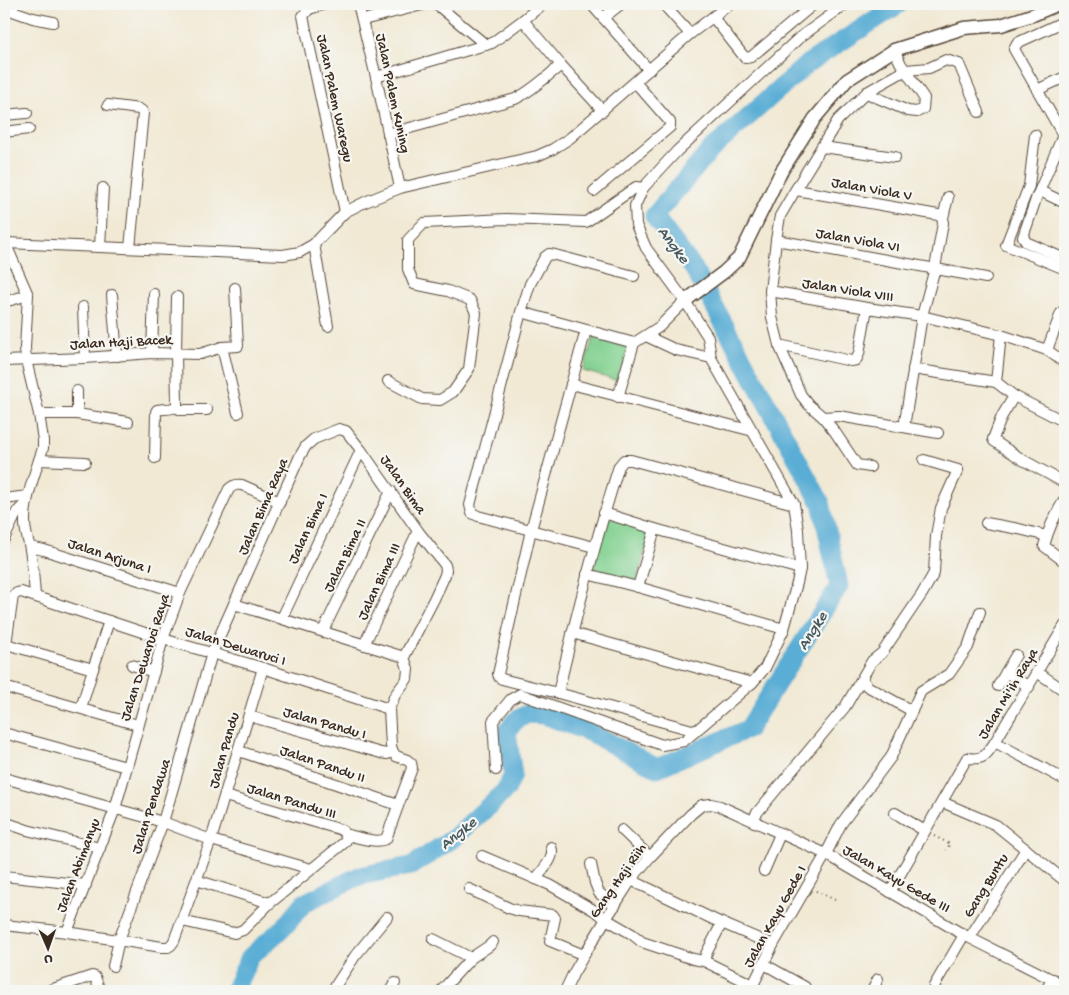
<svg xmlns="http://www.w3.org/2000/svg" width="1069" height="995" viewBox="0 0 1069 995" font-family="'Gochi Hand',sans-serif">
	<rect width="100%" height="100%" fill="#f6f6f2"/>
	<filter id="ink" filterUnits="userSpaceOnUse"><feTurbulence type="fractalNoise" baseFrequency=".02" numOctaves="2"/><feDisplacementMap in="SourceGraphic" scale="10" xChannelSelector="R" yChannelSelector="G"/><feConvolveMatrix kernelMatrix="1 2 1 2 8 2 1 2 1" color-interpolation-filters="sRGB"/></filter>
	<filter id="wash" filterUnits="userSpaceOnUse"><feTurbulence type="fractalNoise" baseFrequency=".0096" numOctaves="4" result="noise"/><feDisplacementMap in="SourceGraphic" scale="20" xChannelSelector="R" yChannelSelector="G"/><feGaussianBlur stdDeviation="1.12" result="paint"/><feColorMatrix in="noise" values="0 0 0 0 0 0 0 0 0 0 0 0 0 0 0 0 0 1.4 0 .05"/><feComposite in="paint" operator="in"/></filter>
	<g filter="url(#wash)">
		<rect width="100%" height="100%" fill="#f1e9d4"/>
		<!-- green -->
		<g fill="#80d08f" stroke="#5e7d56">
			<path d="M593 338 628 347 619 381 583 371Z"/>
			<path d="M606 516 651 531 636 583 593 572Z"/>
		</g>
		<g fill="none" stroke-linecap="round" stroke-linejoin="round">
			<!-- river -->
			<path stroke="#5aadd5" stroke-width="19" d="M234 991 250 957 285 926 304 903 359 876 411 866 454 838 506 790 513 775 507 732 515 721 527 714 544 715 591 733 657 768 748 729 839 586 821 503 694 269 654 216 710 151 807 64 899 4"/>
		</g>
	</g>
	<g filter="url(#ink)">
		<g fill="none" stroke-linecap="round" stroke-linejoin="round">
			<!-- minor casing -->
			<g stroke="#564739" stroke-width="12">
				<g id="minor">
					<path d="M325 4 309 9 303 16 345 212"/>
					<path d="M358 4 376 77 400 188"/>
					<path d="M436 4 486 45"/>
					<path d="M591 4 649 70"/>
					<path d="M663 4 690 34"/>
					<path d="M4 8 33 18 53 22"/>
					<path d="M713 17 745 58 751 57 814 4"/>
					<path d="M603 18 621 4"/>
					<path d="M363 20 426 4"/>
					<path d="M523 20 561 65 603 111"/>
					<path d="M376 77 492 43 523 20 543 4"/>
					<path d="M1037 90 1065 77"/>
					<path d="M867 92 871 95 908 111 917 112 923 109 924 98 901 64 894 50"/>
					<path d="M108 105 139 109 142 111 143 113 130 248"/>
					<path d="M4 115 27 113"/>
					<path d="M4 132 29 129"/>
					<path d="M388 134 515 99C532 91 546 77 561 65"/>
					<path d="M1035 135 1029 186 1006 245 1065 269"/>
					<path d="M1063 135 1036 199 1023 237 1026 242 1065 259"/>
					<path d="M1063 135 1014 49 1017 43 1065 21"/>
					<path d="M822 147 895 157"/>
					<path d="M796 190 938 215 942 218"/>
					<path d="M594 191 670 127V122L635 82"/>
					<path d="M1040 191 1065 203"/>
					<path d="M4 240 28 295 25 348 26 360 39 414 43 440V448C36 470 24 501 25 523 25 533 29 541 30 550 33 565 34 581 35 596"/>
					<path d="M776 240 986 278"/>
					<path d="M6 243 283 255 300 252 314 244 345 212 365 202 400 188 537 156 553 149 570 138 690 34 730 4"/>
					<path d="M314 244 328 326"/>
					<path d="M100 247 103 188"/>
					<path d="M770 291 867 308 922 316 1001 335 1047 350 1065 363"/>
					<path d="M112 295 117 356"/>
					<path d="M4 301 11 300 28 295"/>
					<path d="M83 307 85 358"/>
					<path d="M521 312 634 343"/>
					<path d="M586 330 531 530 498 674 499 677 502 679 558 693 696 731"/>
					<path d="M1001 335 996 382 1014 396 1065 422"/>
					<path d="M779 345 851 361 856 360 859 354 867 308"/>
					<path d="M222 347 238 413"/>
					<path d="M1047 350 1061 313 1065 309"/>
					<path d="M152 353 154 294"/>
					<path d="M711 358 708 337 685 301 646 248 636 225 635 206 643 188 677 151 799 38 846 4"/>
					<path d="M4 361 85 358 152 353 200 354 222 347 238 346 235 288"/>
					<path d="M913 369 996 382"/>
					<path d="M388 381 422 399 440 400 453 392 469 369 476 313 470 300 448 291 414 284 408 269V240L424 223 506 219 586 222 636 187 643 188"/>
					<path d="M571 384 753 431"/>
					<path d="M1014 396 1002 416 993 439 994 441 1023 460 1065 483"/>
					<path d="M618 397 634 343 659 327 685 301"/>
					<path d="M176 407 181 410H207"/>
					<path d="M39 414H77L128 422"/>
					<path d="M77 414V391"/>
					<path d="M823 417 839 416 938 433"/>
					<path d="M904 427 922 316 935 268 943 223C942 217 947 204 948 197"/>
					<path d="M155 458 156 412 157 410C163 408 170 410 176 407L177 404 176 353 177 297"/>
					<path d="M39 460 85 462"/>
					<path d="M870 467 857 465 835 432 823 417 809 405 801 395 779 345 772 317 770 291 776 240 780 216 803 177 838 120 867 92 906 70 929 68 946 60 959 64 979 112"/>
					<path d="M4 499 28 496"/>
					<path d="M1065 499C1056 513 1048 530 1044 546L1065 562"/>
					<path d="M604 513 655 529 800 569"/>
					<path d="M986 523 1019 529 1047 536"/>
					<path d="M4 539 17 512 27 502"/>
					<path d="M30 547 44 550 180 593"/>
					<path d="M594 547 478 516 472 513 470 505 521 312 530 284 545 257 549 254 555 255 634 276"/>
					<path d="M587 574 638 587 784 629"/>
					<path d="M638 587 655 529"/>
					<path d="M234 604 404 657"/>
					<path d="M282 618 361 450"/>
					<path d="M323 631 391 491"/>
					<path d="M572 633 752 683"/>
					<path d="M6 644 93 669 81 708"/>
					<path d="M364 645 418 531"/>
					<path d="M4 650 6 644 13 596 17 593 21 592 163 639 263 668 389 709"/>
					<path d="M132 665 154 672"/>
					<path d="M93 669 109 621"/>
					<path d="M1006 672 1016 655"/>
					<path d="M1037 672 1065 691"/>
					<path d="M862 679 867 686 912 711"/>
					<path d="M998 686 1006 672 1029 687"/>
					<path d="M4 687 138 725"/>
					<path d="M558 693C576 616 595 541 619 466L624 460H631L794 504"/>
					<path d="M249 716 381 753 387 754 393 752"/>
					<path d="M4 733 126 767"/>
					<path d="M995 742 1065 780"/>
					<path d="M239 751 398 805"/>
					<path d="M496 770 493 721 511 699 520 694 662 745 684 741 752 683 765 668 784 629 797 583 800 569 798 530 794 504 711 358 676 350 646 336"/>
					<path d="M4 778 163 822 211 840 311 869"/>
					<path d="M942 802 996 825 1065 881"/>
					<path d="M895 813 925 831"/>
					<path d="M4 822 27 830 100 848"/>
					<path d="M754 822 756 814 845 707 872 661 882 653 922 594 934 573 936 536 941 508 958 470 924 460"/>
					<path d="M622 830 650 857"/>
					<path d="M345 834C356 837 376 844 386 839L412 768 411 763 407 760 396 756 393 752 391 746 389 709 395 695 407 679 408 669 404 657"/>
					<path d="M482 856 550 885 597 912 606 919 632 934 642 942 693 959 704 961 753 985"/>
					<path d="M591 864 595 883 599 893 615 906"/>
					<path d="M764 871 780 834"/>
					<path d="M4 876 86 885"/>
					<path d="M536 879C542 870 556 858 551 847"/>
					<path d="M196 880 270 903"/>
					<path d="M631 880 717 921 773 945"/>
					<path d="M469 889 509 908 519 911 553 915 555 918 550 941 584 955"/>
					<path d="M890 892 967 758C985 760 986 755 995 742L1065 625"/>
					<path d="M182 921 234 933 243 930 270 903 345 842 347 838 343 831 339 829 225 796"/>
					<path d="M4 925 67 932 162 947H168L171 945 174 941 211 840 263 668"/>
					<path d="M67 932 115 809 163 639 180 593 229 489C233 485 236 484 242 485L280 502"/>
					<path d="M970 937 1026 849"/>
					<path d="M433 939 471 958"/>
					<path d="M704 961 706 954 722 923"/>
					<path d="M764 964 805 987"/>
					<path d="M113 966 119 940 163 822 212 653 300 456 306 446 314 439 339 429 346 431 361 450 418 531 445 565 446 570 445 575 434 599 404 657"/>
					<path d="M47 991 92 976 95 977 100 991"/>
					<path d="M332 991 355 956 387 917"/>
					<path d="M390 991 395 983"/>
					<path d="M441 991 471 958 489 946 493 942"/>
					<path d="M565 991 573 974 584 955 606 919 631 880 650 857 691 814 702 805 711 804 720 806 826 854 964 935 1065 986"/>
					<path d="M749 991 753 985 773 945 826 854 841 824 891 757 921 691 949 674 968 647 980 612"/>
					<path d="M872 991 878 979"/>
					<path d="M936 991 934 986 964 935"/>
					<path d="M1045 991 1053 979"/>
				</g>
			</g>
			<!-- tertiary casing -->
			<g stroke="#564739" stroke-width="15">
				<path id="tertiary" d="M685 301 724 272 739 258 781 172 815 118 847 80 894 50 964 28 1001 25 1035 14 1058 4"/>
			</g>
			<!-- path -->
			<g stroke="#564739" stroke-width="2" stroke-dasharray="1 4" stroke-linecap="butt">
				<path d="M934 836 950 844 946 850"/>
				<path d="M816 891 835 900"/>
			</g>
			<!-- minor -->
			<use href="#minor" stroke="#fff" stroke-width="10"/>
			<!-- tertiary -->
			<use href="#tertiary" stroke="#fff" stroke-width="12"/>
		</g>
	</g>
	<g text-anchor="middle" stroke-width="4.5" stroke-linejoin="round" paint-order="stroke">
		<!-- street labels -->
		<g font-size="15" fill="#3b2a1e" stroke="#f6f6f2">
			<text transform="translate(394 93) rotate(78)" y="5">Jalan Palem Kuning</text>
			<text transform="translate(336 98) rotate(78)" y="5">Jalan Palem Waregu</text>
			<text transform="translate(872 188) rotate(10)" y="5">Jalan Viola V</text>
			<text transform="translate(858 239) rotate(10)" y="5">Jalan Viola VI</text>
			<text transform="translate(848 289) rotate(9)" y="5">Jalan Viola VIII</text>
			<text transform="translate(121 341) rotate(-3)" y="5">Jalan Haji Bacek</text>
			<text transform="translate(404 484) rotate(55)" y="5">Jalan Bima</text>
			<text transform="translate(262 506) rotate(-66)" y="5">Jalan Bima Raya</text>
			<text transform="translate(307 528) rotate(-65)" y="5">Jalan Bima I</text>
			<text transform="translate(110 555) rotate(18)" y="5">Jalan Arjuna I</text>
			<text transform="translate(344 555) rotate(-64)" y="5">Jalan Bima II</text>
			<text transform="translate(378 581) rotate(-65)" y="5">Jalan Bima III</text>
			<text transform="translate(236 645) rotate(17)" y="5">Jalan Dewaruci I</text>
			<text transform="translate(144 657) rotate(-72)" y="5">Jalan Dewaruci Raya</text>
			<text transform="translate(1007 693) rotate(-59)" y="5">Jalan Mi'ih Raya</text>
			<text transform="translate(325 722) rotate(16)" y="5">Jalan Pandu I</text>
			<text transform="translate(223 750) rotate(-74)" y="5">Jalan Pandu</text>
			<text transform="translate(323 763) rotate(19)" y="5">Jalan Pandu II</text>
			<text transform="translate(292 800) rotate(17)" y="5">Jalan Pandu III</text>
			<text transform="translate(150 806) rotate(-72)" y="5">Jalan Pendawa</text>
			<text transform="translate(77 865) rotate(-69)" y="5">Jalan Abimanyu</text>
			<text transform="translate(897 878) rotate(30)" y="5">Jalan Kayu Gede III</text>
			<text transform="translate(617 880) rotate(-55)" y="5">Gang Haji Riih</text>
			<text transform="translate(985 885) rotate(-58)" y="5">Gang Buntu</text>
			<text transform="translate(774 916) rotate(-61)" y="5">Jalan Kayu Gede I</text>
		</g>
		<!-- water labels -->
		<g font-size="16" font-style="italic" fill="#46585e" stroke="#f6f6f2">
			<text transform="translate(675 244) rotate(53)" y="6">Angke</text>
			<text transform="translate(811 630) rotate(-58)" y="6">Angke</text>
			<text transform="translate(457 832) rotate(-39)" y="6">Angke</text>
		</g>
	</g>
	<!-- margin -->
	<rect width="1069" height="995" fill="none" stroke="#f6f6f2" stroke-width="20"/>
	<!-- north arrow -->
	<g transform="translate(48 948) rotate(178)" stroke="#f6f6f2" stroke-width="4" paint-order="stroke">
	<path d="M0-4L9 19L0 12L-9 19Z" fill="#3b2a1e"/>
	<text y="-8" font-size="14" font-weight="bold" text-anchor="middle" fill="#3b2a1e">U</text>
	</g>
</svg>
